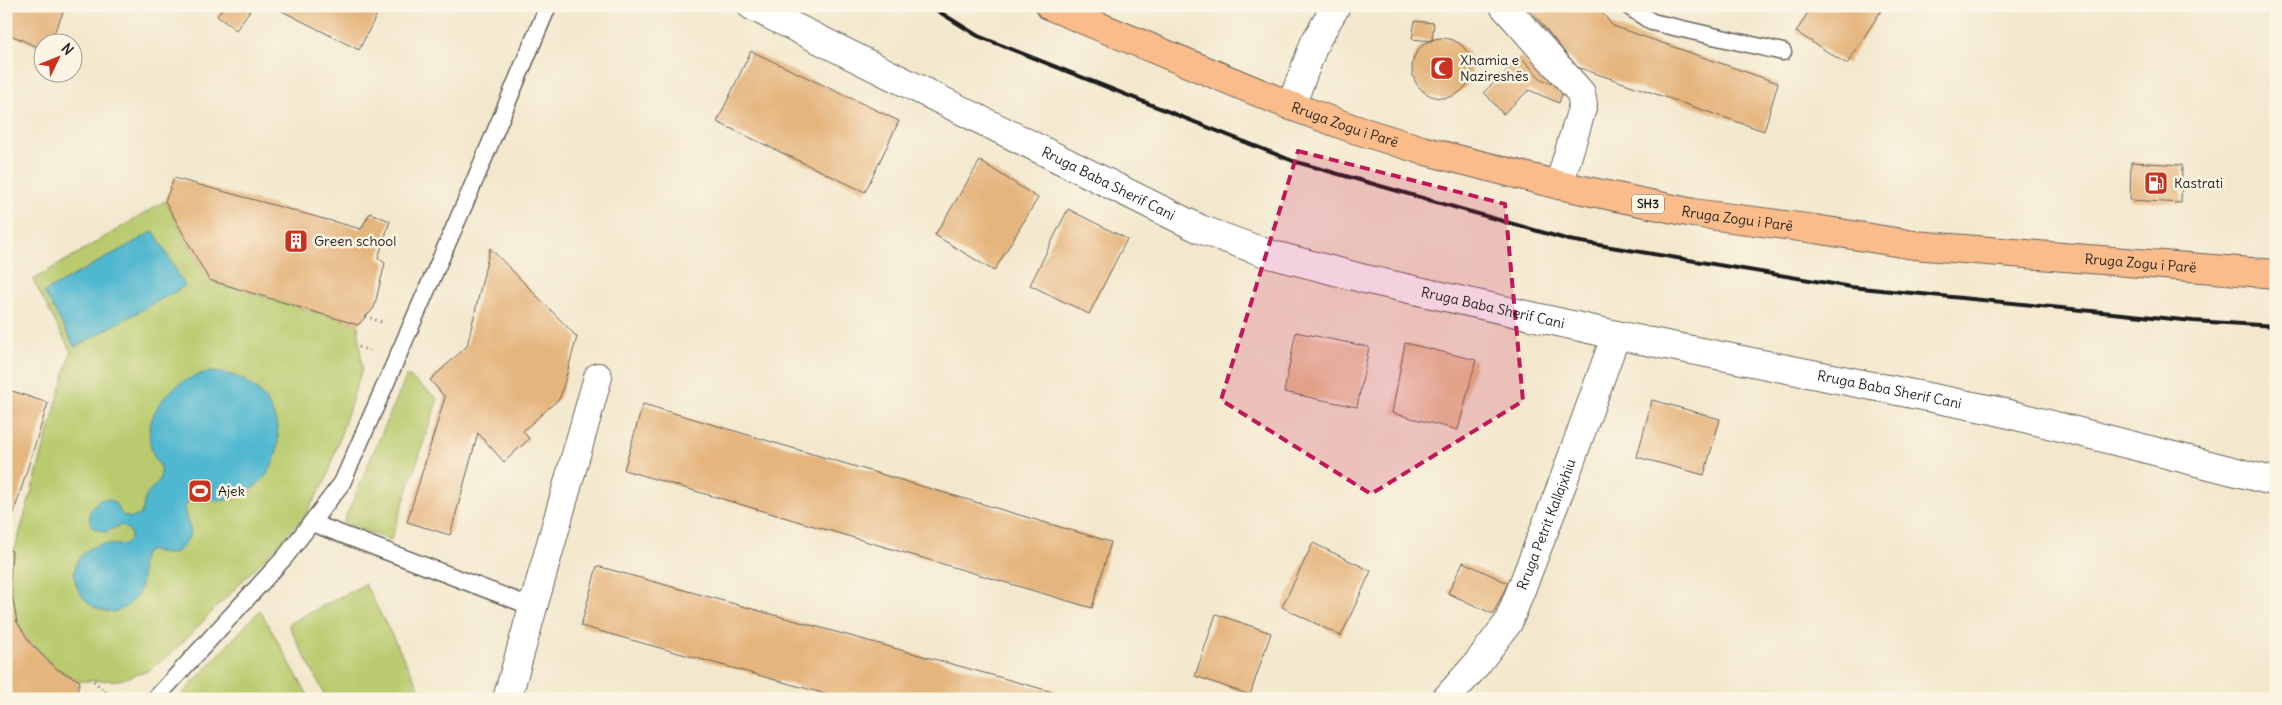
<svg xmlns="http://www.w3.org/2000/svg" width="2282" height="705" viewBox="0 0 2282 705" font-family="Delius,sans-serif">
	<rect width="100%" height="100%" fill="#fcf5e5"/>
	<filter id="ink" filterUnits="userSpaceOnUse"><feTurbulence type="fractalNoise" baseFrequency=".02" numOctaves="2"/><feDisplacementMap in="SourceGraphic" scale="10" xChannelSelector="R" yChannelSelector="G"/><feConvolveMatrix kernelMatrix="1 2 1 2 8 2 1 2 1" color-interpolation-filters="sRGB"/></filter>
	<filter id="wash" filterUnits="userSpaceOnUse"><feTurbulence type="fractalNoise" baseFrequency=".0096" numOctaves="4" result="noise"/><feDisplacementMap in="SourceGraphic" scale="20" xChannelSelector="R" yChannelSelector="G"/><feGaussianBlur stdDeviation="1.12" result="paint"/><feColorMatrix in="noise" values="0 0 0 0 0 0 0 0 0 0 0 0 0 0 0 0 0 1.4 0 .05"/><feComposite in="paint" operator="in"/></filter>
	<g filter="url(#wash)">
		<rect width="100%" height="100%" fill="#f3e8cd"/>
		<!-- green -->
		<g fill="#b9cb6e" stroke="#6a7445">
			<path d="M165 201 209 280 358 325 362 369 326 480 302 520 173 652 148 671 119 680 80 681 57 669 47 660 23 633 13 611 10 569 12 551 16 546 71 352 33 280Z"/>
			<path d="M407 375 438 399 391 540 343 523Z"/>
			<path d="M365 584 425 699H327L288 624Z"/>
			<path d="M260 610 310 699H185L182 694Z"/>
		</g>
		<!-- water -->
		<g fill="#50b7cf" stroke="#366a76">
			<path d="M154 231 185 286 75 347 44 292Z"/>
			<path d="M209 372C282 371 306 469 237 497 221 503 204 500 188 500L184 510 191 532C173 574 154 540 144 555 138 563 147 584 135 598 100 642 44 568 95 546 106 542 115 546 125 544L131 538 130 531 121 525 106 532 93 528C81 512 101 489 116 504 119 507 120 512 122 515L132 518 140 515C144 509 143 505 145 499 150 484 164 487 160 466 131 426 166 380 209 372Z"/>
		</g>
		<g id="blocks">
			<!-- building -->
			<g fill="#e5b57e">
				<path d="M10 6H66L50 42H42V49L6 33V14Z"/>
				<path d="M224 6H253L236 30 217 16Z"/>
				<path d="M285 6H381L359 50 282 11Z"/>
				<path d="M1527 6H1597L1613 26 1778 83 1764 131 1577 67Z"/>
				<path d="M1812 6H1884L1847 64 1796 32Z"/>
				<path d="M1415 21 1434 23 1432 41 1412 39Z"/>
				<circle cx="1442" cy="68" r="30"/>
				<path d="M751 51 899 121 865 192 717 122Z"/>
				<path d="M1521 57 1541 79 1564 88 1559 103 1529 90 1503 114 1484 92Z"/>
				<path d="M980 161 1038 198 994 271 935 235Z"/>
				<path d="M2131 162 2182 165 2181 203 2130 200Z"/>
				<path d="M174 178 361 229 370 213 390 221 378 258 385 263 374 308 358 325 209 280 165 201Z"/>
				<path d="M1068 209 1127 239 1089 314 1030 285Z"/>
				<path d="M490 248 577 337 560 398 523 431 529 439 504 462 478 433 450 535 407 522 445 397 430 380 467 346Z"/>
				<path d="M1296 332 1369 347 1357 407 1284 392Z"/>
				<path d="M1405 343 1476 360 1458 430 1392 413Z"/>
				<path d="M6 389 48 403 9 528 6 527Z"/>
				<path d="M1652 400 1720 419 1704 475 1637 457Z"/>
				<path d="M643 404 1111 542 1092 608 624 470Z"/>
				<path d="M1313 543 1371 571 1341 636 1282 607Z"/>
				<path d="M6 549 12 551 10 583 17 622 31 644 47 660 57 669 80 681 75 699H14L6 691Z"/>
				<path d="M1463 562 1508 583 1493 614 1448 593Z"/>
				<path d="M597 566 1064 695 1063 699H844L581 626Z"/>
				<path d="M1216 614 1271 633 1250 695 1195 676Z"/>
			</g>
		</g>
	</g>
	<g filter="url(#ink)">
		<use href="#blocks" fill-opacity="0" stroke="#67635a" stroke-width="1"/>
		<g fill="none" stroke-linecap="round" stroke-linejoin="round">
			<!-- lane casing -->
			<g stroke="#67635a" stroke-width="19">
				<g id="lane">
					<path d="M1628 6 1652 22 1783 52"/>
					<path d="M312 523 533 607"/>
					<path d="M155 699 285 557 342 483 469 194 548 6"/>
				</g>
			</g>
			<!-- street casing -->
			<g stroke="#67635a" stroke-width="30">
				<g id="street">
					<path id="s1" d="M752 6 1200 229 1266 253 1365 279 1616 335 1993 410 2276 482"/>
					<path d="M1504 6 1581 93 1583 105 1559 185"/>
					<path d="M1291 106 1315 42 1336 6"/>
					<path d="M507 699 598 377"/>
					<path id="s2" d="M1446 699 1476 665 1508 623 1563 482 1616 335"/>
				</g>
			</g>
			<!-- primary casing -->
			<g stroke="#67635a" stroke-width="30">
				<g id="primary">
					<path id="s3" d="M1050 6 1291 106 1354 129 1422 150 1559 185 1693 213 1815 229 1914 245 2276 274"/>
				</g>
			</g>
			<!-- path -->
			<g stroke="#67635a" stroke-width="3" stroke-dasharray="1 4" stroke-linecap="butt">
				<path d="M366 316 384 323"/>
				<path d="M359 347 372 352"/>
				<path d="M94 681 113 699"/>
			</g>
			<!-- lane -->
			<use href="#lane" stroke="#fff" stroke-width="16"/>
			<!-- street -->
			<use href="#street" stroke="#fff" stroke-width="28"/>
			<!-- primary -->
			<use href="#primary" stroke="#f9bc8a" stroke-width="28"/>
			<!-- rail -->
			<path stroke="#1c1c1c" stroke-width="4" d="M930 6 978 36 1293 161 1569 240 1851 287 2193 321 2276 326"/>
		</g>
	</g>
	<!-- marked area -->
	<path fill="#c2185b" fill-opacity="0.2" stroke="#c2185b" stroke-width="4" stroke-dasharray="10 6" stroke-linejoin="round" d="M1298 151 1505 204 1523 401 1371 494 1221 400Z"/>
	<!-- icons -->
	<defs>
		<g id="mosque-square" transform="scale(1.25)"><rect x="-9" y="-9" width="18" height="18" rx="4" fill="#c8321e" stroke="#fcf5e5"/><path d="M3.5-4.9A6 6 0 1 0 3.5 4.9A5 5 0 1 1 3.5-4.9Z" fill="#fff"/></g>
		<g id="fuel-square" transform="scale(1.25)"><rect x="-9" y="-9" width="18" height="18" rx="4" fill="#c8321e" stroke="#fcf5e5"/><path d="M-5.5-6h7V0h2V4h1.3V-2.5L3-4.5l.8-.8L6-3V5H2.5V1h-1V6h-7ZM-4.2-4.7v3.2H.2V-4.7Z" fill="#fff"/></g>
		<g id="building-square" transform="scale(1.25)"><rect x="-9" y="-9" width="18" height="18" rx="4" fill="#c8321e" stroke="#fcf5e5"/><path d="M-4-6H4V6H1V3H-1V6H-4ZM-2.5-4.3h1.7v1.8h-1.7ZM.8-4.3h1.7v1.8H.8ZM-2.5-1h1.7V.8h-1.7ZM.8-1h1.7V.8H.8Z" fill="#fff"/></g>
		<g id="stadium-square" transform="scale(1.25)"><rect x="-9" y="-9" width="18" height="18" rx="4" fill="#c8321e" stroke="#fcf5e5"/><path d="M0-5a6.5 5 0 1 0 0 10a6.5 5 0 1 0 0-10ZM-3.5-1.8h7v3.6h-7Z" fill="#fff"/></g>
	</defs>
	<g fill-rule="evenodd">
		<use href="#mosque-square" x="1442" y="68"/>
		<use href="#fuel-square" x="2156" y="183"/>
		<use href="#building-square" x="296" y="241"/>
		<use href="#stadium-square" x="200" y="491"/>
	</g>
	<g text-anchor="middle" stroke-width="5" stroke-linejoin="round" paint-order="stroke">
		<!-- shield labels -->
		<rect fill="#fcf5e5" stroke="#5f5d58" stroke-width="1" x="1632" y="194.5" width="32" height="19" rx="4"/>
		<g font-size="12" font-weight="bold" fill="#1c1c1c">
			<text x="1648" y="208">SH3</text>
		</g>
		<!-- poi labels -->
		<g font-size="14" fill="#1c1c1c" stroke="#fcf5e5" text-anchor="start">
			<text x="1460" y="65">Xhamia e<tspan x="1460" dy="16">Nazireshës</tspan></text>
			<text x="2174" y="188">Kastrati</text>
			<text x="314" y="246">Green school</text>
			<text x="218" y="496">Ajek</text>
		</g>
		<!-- street labels -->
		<g font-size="14" fill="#1c1c1c" stroke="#fcf5e5">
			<text dy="5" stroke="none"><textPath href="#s3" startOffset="318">Rruga Zogu i Parë</textPath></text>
			<text dy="5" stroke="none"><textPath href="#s1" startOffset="398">Rruga Baba Sherif Cani</textPath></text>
			<text dy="5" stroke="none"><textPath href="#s3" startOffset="722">Rruga Zogu i Parë</textPath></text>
			<text dy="5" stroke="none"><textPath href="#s3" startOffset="1128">Rruga Zogu i Parë</textPath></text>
			<text dy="5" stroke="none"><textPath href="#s1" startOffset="804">Rruga Baba Sherif Cani</textPath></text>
			<text dy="5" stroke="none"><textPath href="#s1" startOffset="1209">Rruga Baba Sherif Cani</textPath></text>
			<text dy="5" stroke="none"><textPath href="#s2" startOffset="204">Rruga Petrit Kallajxhiu</textPath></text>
		</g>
	</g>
	<!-- margin -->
	<rect width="2282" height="705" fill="none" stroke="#fcf5e5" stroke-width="25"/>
	<!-- north arrow -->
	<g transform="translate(58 58) rotate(47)"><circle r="24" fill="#fcf5e5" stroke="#a29e95"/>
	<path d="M0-4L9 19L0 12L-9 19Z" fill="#c8321e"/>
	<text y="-8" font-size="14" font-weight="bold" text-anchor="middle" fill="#1c1c1c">N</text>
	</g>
</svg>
